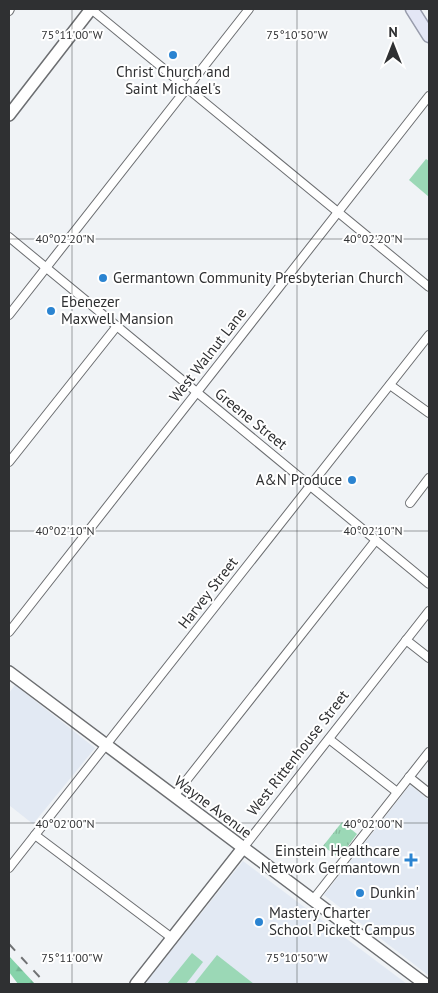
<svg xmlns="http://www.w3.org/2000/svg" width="438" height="993" viewBox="0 0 438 993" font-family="'PT Sans',sans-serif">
	<defs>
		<pattern id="grass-tufts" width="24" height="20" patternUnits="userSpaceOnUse" patternTransform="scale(1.25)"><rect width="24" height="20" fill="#9bd8b6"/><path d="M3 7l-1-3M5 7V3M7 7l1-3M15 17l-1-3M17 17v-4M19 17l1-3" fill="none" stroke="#86ba9d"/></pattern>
		<pattern id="forest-firs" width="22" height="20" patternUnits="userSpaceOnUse" patternTransform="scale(1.25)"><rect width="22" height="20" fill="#86d3aa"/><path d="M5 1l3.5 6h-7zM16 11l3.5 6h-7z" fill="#74b593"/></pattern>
	</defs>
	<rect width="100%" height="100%" fill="#f0f3f6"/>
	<!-- built -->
	<g fill="#e2e9f3">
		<path d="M15 685 95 748 33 824 9 805V693Z"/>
		<path d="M410 785 429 800V973L428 975 324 895Z"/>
		<path d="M243 861 407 984H148L146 982Z"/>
	</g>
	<!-- grass -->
	<path fill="url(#grass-tufts)" d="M342 822 357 834 339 858 323 846Z"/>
	<!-- forest -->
	<path fill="url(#forest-firs)" d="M9 956 35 984H18L9 972Z"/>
	<!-- garden -->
	<g fill="#9bd8b6">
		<path d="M426 159 429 161V197L409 180Z"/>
		<path d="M192 953 203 962 186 984H167Z"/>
		<path d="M217 955 254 984H194Z"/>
	</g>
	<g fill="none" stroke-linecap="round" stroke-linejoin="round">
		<!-- street casing -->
		<g stroke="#6c6e71" stroke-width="10">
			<g id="street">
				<path d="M91 9 429 287"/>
				<path d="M9 11 10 9"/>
				<path d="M9 237 429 584"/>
				<path d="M9 315 249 9"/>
				<path d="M390 385 429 413"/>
				<path d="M9 462 117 326"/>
				<path d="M410 503 429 478"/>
				<path d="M9 632 429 96"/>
				<path d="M406 640 429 658"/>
				<path d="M329 739 397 792"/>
				<path d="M409 777 429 793"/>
				<path d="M174 796 376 540"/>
				<path d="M35 835 172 938"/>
				<path d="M243 848 429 611"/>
				<path d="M9 868 429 335"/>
				<path d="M312 901 429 752"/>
			</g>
		</g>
		<!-- secondary casing -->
		<g stroke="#6c6e71" stroke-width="14">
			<g id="secondary">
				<path d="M9 115 91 9"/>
				<path d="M9 672 425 984"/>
				<path d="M136 984 243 848"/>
			</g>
		</g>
		<!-- primary casing -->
		<g stroke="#989cac" stroke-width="15">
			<path id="primary" d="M412 9 429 36"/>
		</g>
		<!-- street -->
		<use href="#street" stroke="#fff" stroke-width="8"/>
		<!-- secondary -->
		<use href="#secondary" stroke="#fff" stroke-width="11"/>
		<!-- primary -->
		<use href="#primary" stroke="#e3e6f5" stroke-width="12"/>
		<!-- rail -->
		<path stroke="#707274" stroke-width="2" stroke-dasharray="9 9" stroke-linecap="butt" d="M9 944 46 984"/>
	</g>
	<!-- ticks -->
	<path fill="none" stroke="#2f3032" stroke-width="1" stroke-opacity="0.45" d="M72 9V984M297 9V984M9 239H429M9 531H429M9 823H429"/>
	<!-- markers -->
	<g fill="#2b84d1" stroke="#fff" stroke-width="2">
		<circle cx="173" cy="55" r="5"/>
		<circle cx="103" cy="278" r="5"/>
		<circle cx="51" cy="311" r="5"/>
		<circle cx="352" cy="480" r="5"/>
		<path d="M408.5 852.5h5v5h5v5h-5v5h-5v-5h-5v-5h5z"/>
		<circle cx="360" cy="893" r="5"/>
		<circle cx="259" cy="922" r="5"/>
	</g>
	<g text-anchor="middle" stroke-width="4" stroke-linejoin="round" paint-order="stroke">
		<!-- poi labels -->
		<g font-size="15" fill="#2f3032" stroke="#fff" text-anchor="start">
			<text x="173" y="77" text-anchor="middle">Christ Church and<tspan x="173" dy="17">Saint Michael's</tspan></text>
			<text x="113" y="283">Germantown Community Presbyterian Church</text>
			<text x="61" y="307">Ebenezer<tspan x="61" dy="17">Maxwell Mansion</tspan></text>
			<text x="342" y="485" text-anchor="end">A&amp;N Produce</text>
			<text x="400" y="856" text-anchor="end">Einstein Healthcare<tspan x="400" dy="17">Network Germantown</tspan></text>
			<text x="370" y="898">Dunkin'</text>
			<text x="269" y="918">Mastery Charter<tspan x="269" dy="17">School Pickett Campus</tspan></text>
		</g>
		<!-- street labels -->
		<g font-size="15" fill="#2f3032" stroke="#fff">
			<text transform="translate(208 355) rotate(-52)" y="5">West Walnut Lane</text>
			<text transform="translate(251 419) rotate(39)" y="5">Greene Street</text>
			<text transform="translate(208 593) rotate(-52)" y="5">Harvey Street</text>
			<text transform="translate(298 753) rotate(-52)" y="5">West Rittenhouse Street</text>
			<text transform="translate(213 807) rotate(37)" y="5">Wayne Avenue</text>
		</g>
	</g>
	<g font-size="12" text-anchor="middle" fill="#2f3032" stroke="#fff" stroke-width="4" stroke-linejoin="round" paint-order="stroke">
		<text x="72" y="39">75°11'00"W</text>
		<text x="297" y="39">75°10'50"W</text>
		<text x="65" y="243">40°02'20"N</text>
		<text x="373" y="243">40°02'20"N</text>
		<text x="65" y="535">40°02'10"N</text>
		<text x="373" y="535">40°02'10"N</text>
		<text x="65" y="828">40°02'00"N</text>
		<text x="373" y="828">40°02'00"N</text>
		<text x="72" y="962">75°11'00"W</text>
		<text x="297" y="962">75°10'50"W</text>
	</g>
	<!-- border -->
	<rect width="438" height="993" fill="none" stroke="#2f3032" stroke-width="20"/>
	<!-- north arrow -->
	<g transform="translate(393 45)" stroke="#ffffff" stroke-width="4" paint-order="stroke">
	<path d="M0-4L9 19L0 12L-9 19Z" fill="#2f3032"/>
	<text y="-8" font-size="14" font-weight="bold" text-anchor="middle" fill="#2f3032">N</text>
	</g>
</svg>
